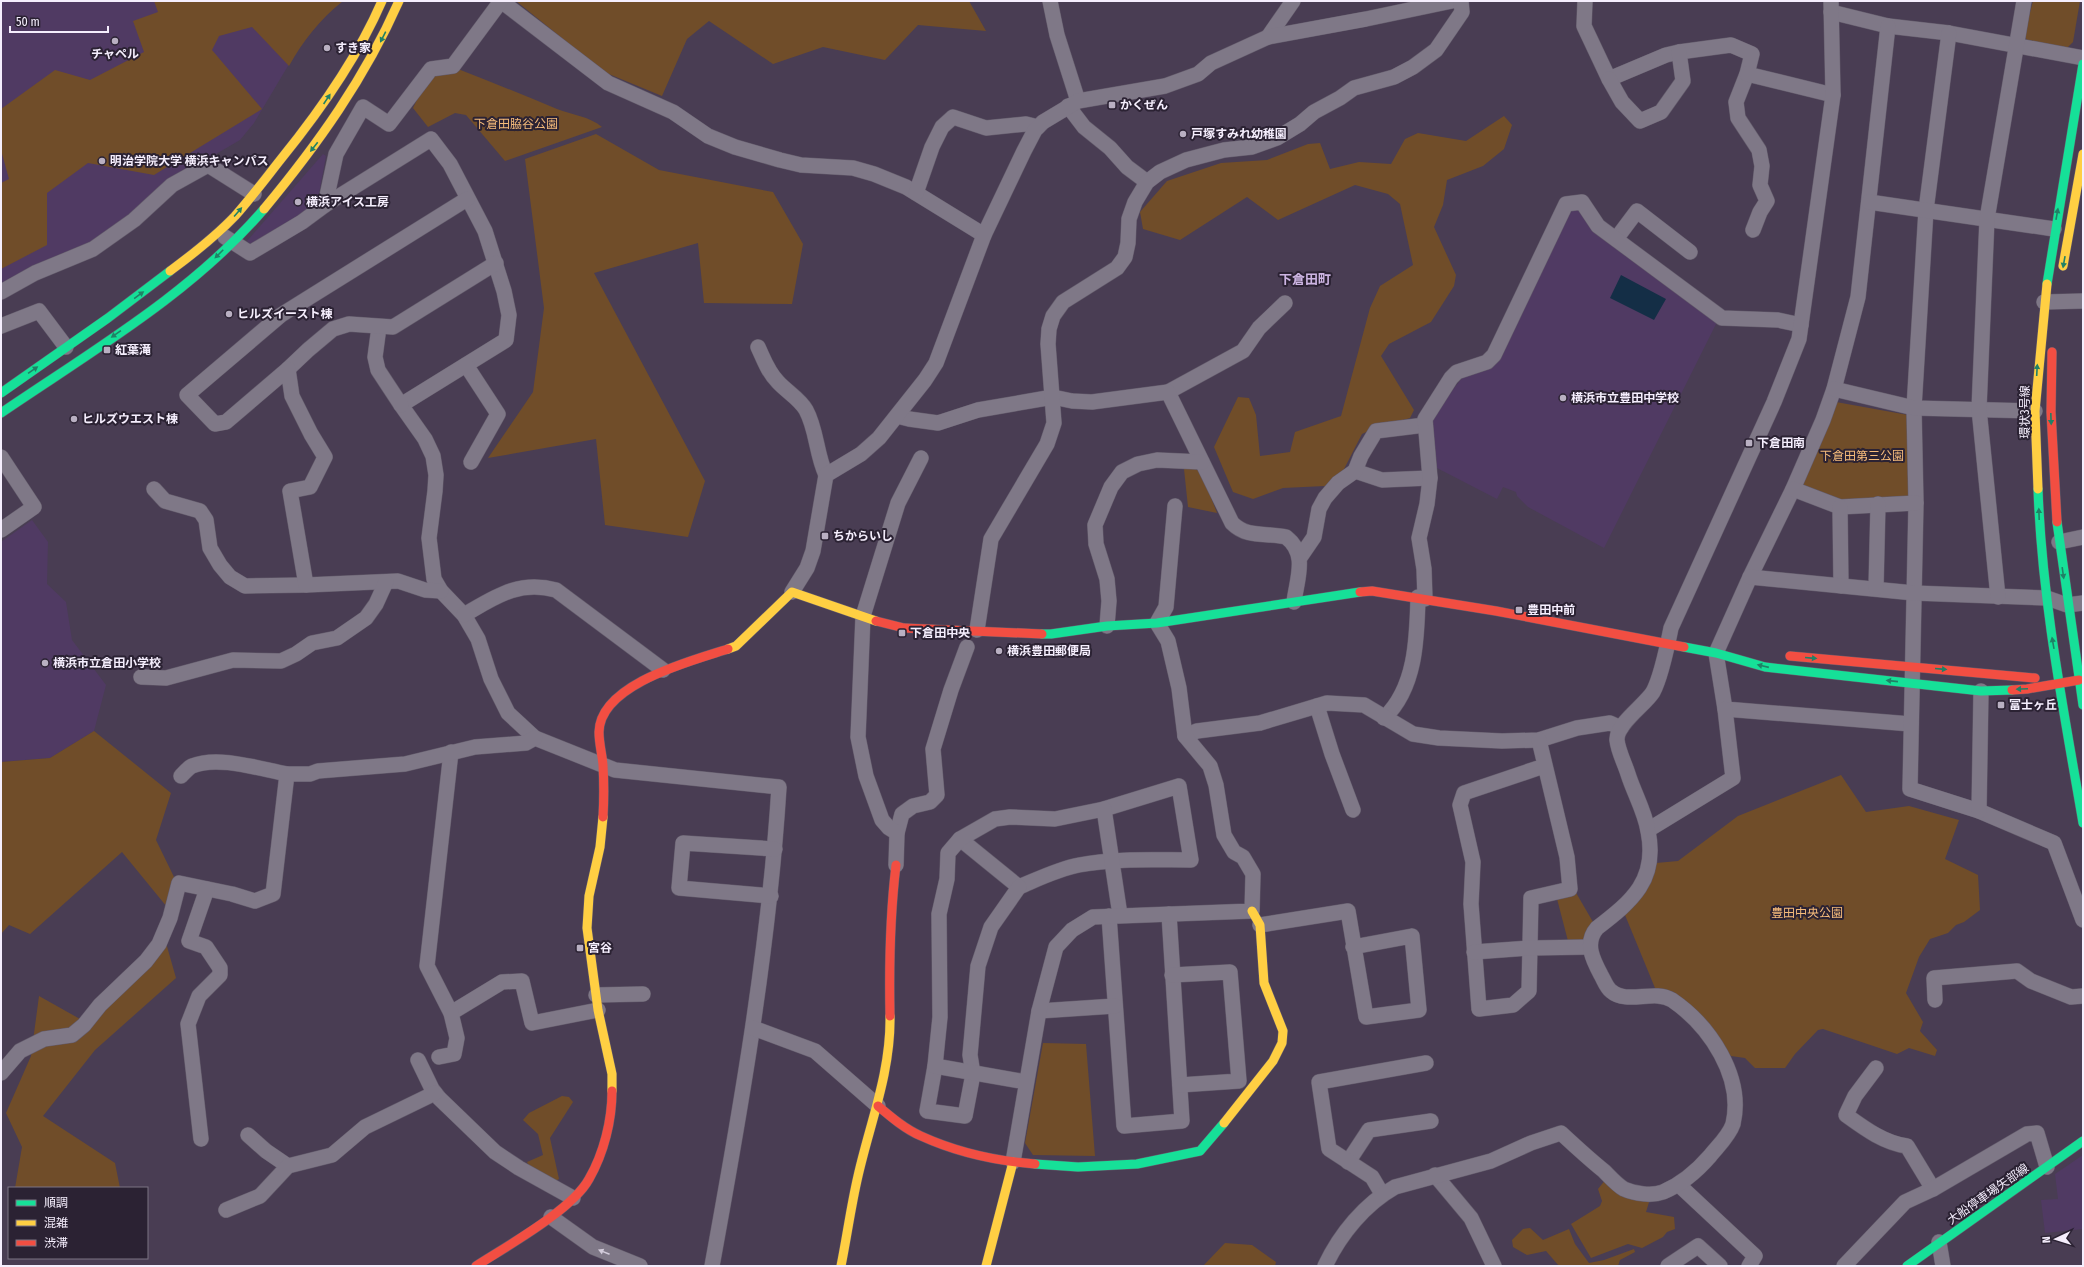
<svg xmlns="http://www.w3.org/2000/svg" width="2084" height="1267" viewBox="0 0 2084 1267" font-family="'Fira Sans Condensed','Noto Sans JP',sans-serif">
	<rect width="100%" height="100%" fill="#493d53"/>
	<!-- built -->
	<g fill="#503a63">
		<path d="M1 1H343L327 14 301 44 254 123 240 140 168 182 136 210 93 243 1 290Z"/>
		<path d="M323 154 326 156 319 194 309 210 252 245 247 241Z"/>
		<path d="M1581 209 1717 322 1604 548 1528 507 1517 496 1516 492 1503 487 1497 499 1437 468 1431 418 1462 378 1492 364 1569 210Z"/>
		<path d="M32 520 48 542 47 584 66 602 72 640 106 685 94 731 50 758 1 762V542Z"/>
		<path d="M2083 1155V1229L2045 1233 2041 1200 2058 1199 2055 1174Z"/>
	</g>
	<!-- green -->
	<g fill="#704d29">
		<path d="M154 1H343C320 19 303 41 289 66L252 27 219 36 212 50 262 109 154 175 88 163 47 193V245L1 269V183L9 179 1 150V109L55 70 90 80 144 52 133 21 158 12Z"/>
		<path d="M516 1H969L986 31 918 25 885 60 823 47 773 64 709 21 687 39 662 96 604 72Z"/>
		<path d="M2033 1H2080L2073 42 2067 48 2027 40 2024 35Z"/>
		<path d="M458 69C491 82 524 95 557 109 572 115 589 116 602 127L505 161 466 115 455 113 428 127 413 108 423 87 433 73Z"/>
		<path d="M1504 116 1512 125 1504 149 1483 166 1447 180 1443 205 1434 227 1456 275 1454 286 1431 322 1389 344 1381 356 1414 410 1410 418 1375 428 1362 434 1343 471 1325 486 1283 488 1253 499 1233 492 1214 447 1238 397 1249 398 1256 415 1260 456 1290 452 1295 432 1341 416 1370 308 1380 286 1413 265 1400 204 1388 194 1355 185 1278 220 1247 197 1180 240 1143 229 1140 212 1167 181 1221 163 1267 160 1308 144 1320 143 1330 169 1359 162 1391 164 1405 139 1418 133 1466 141Z"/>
		<path d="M596 134 659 170 773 192 803 244 792 304 704 303 698 243 594 273 705 481 688 537 605 525 596 439 488 458 533 392 544 308 525 159Z"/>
		<path d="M1836 402 1908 415V500L1841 502 1803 485 1802 480Z"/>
		<path d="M1184 469H1196L1202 474 1217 513 1188 507Z"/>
		<path d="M94 731 171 793 156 840 174 877 167 907 122 852 30 934 9 925 1 934V762L50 758Z"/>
		<path d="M1841 775 1866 812 1909 806 1959 820 1945 859 1978 875 1980 910 1964 922 1956 925 1948 933 1930 939 1919 957 1906 993 1923 1022 1920 1031 1937 1050 1935 1056 1909 1048 1897 1054 1823 1029 1818 1030 1795 1054 1785 1068H1755L1745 1058 1731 1056 1674 992 1655 988 1625 915C1640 899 1651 884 1656 863L1678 861 1738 816Z"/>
		<path d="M1575 891 1593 922 1584 941H1568L1556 895Z"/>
		<path d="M166 943 176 978 95 1050 43 1116 115 1163 120 1188H15L22 1147 6 1113 31 1056 39 996 80 1019Z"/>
		<path d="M1043 1043 1086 1044 1095 1156 1033 1155 1025 1143Z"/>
		<path d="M562 1096 569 1097 573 1102 550 1138 559 1179 555 1181 530 1168 527 1162 543 1155 538 1134 523 1120 529 1113Z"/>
		<path d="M1606 1179 1650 1199 1646 1212 1674 1217 1675 1229 1667 1232 1663 1237 1642 1248 1628 1244 1591 1258 1571 1224 1600 1206 1602 1201 1598 1189Z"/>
		<path d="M1530 1228 1543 1240 1569 1229 1575 1244 1589 1263 1604 1260 1634 1249 1635 1252 1620 1260 1618 1266H1559L1546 1251 1527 1255 1513 1247 1512 1240 1523 1229Z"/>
		<path d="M1225 1243 1252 1245 1276 1262 1275 1266H1203Z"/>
	</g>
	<!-- water -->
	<path fill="#142e46" d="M1621 275 1666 299 1654 320 1610 298Z"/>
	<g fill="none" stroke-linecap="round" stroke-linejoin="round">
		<!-- street casing -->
		<g stroke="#635b6b" stroke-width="16">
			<g id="street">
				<path d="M501 1 608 83 673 112 708 136 735 147 780 160 801 165 853 168 874 174 906 187 984 235"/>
				<path d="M1050 1 1057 35 1078 101"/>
				<path d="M1585 1 1584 26 1609 79 1666 55 1679 52 1731 45 1752 54 1747 74 1736 102 1738 118 1759 150 1762 166 1760 185 1767 201 1760 212 1753 230"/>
				<path d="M1831 12 1888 26 1949 33 2083 58"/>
				<path d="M1888 26 1858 297 1834 389 1823 420 1793 489 1750 577 1716 653 1725 709 1911 724"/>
				<path d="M1949 33 1926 210 1914 408 1916 503 1910 789 1979 811 2054 843 2083 920"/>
				<path d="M1268 37 1293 1"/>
				<path d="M1747 74 1833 95"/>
				<path d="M1609 79 1622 102 1640 121 1661 112 1683 81 1679 52"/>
				<path d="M1068 106 1084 127 1110 148 1127 167 1147 182"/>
				<path d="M916 193 932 147 942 127 953 117 986 128 1026 124 1038 127"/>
				<path d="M1869 202 2054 229"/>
				<path d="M325 205 336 154 363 107 389 124 431 69 453 66 501 1"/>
				<path d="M225 237 250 253 302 222 325 205 431 139 450 164 485 231 504 291 509 315 506 340 401 405 425 439 433 456 436 475 435 491 429 538 434 579 441 591 464 615 478 639 491 679 508 713 535 738 615 770 779 787C769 948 741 1107 712 1266"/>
				<path d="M1616 239 1637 211 1690 252"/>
				<path d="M1 292 35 273 93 249 134 220 172 185 208 165 254 194"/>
				<path d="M2044 302 2083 301"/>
				<path d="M1 326 39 311 66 347"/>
				<path d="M379 327 375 357 378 370 401 405"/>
				<path d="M758 347C764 360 768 372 778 382 786 391 800 399 806 410 817 430 816 454 826 475"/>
				<path d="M466 365 498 414 471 462"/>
				<path d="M288 369 308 350 333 329 349 324 393 327 496 263"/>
				<path d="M1834 389 1914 408 2035 411"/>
				<path d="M1168 392 1243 351 1259 328 1285 303"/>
				<path d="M897 416 909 419 938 423 978 410 1053 397 1072 401 1092 402 1168 392 1232 523C1248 539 1266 532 1286 537 1308 554 1297 578 1294 602"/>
				<path d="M1 457 34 507 1 530"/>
				<path d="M1355 471 1382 480 1430 478"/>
				<path d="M154 489 165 501 200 511 206 520 210 548 220 565 230 577 245 586 306 585"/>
				<path d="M1793 489 1840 507 1916 503"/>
				<path d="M1840 507 1841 586"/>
				<path d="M2059 542 2083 537"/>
				<path d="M1301 556 1314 537 1319 509 1325 498 1338 483 1355 471 1361 456 1376 431 1425 425"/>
				<path d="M1750 577 1914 593 2047 598 2067 605 2083 603"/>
				<path d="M1876 588 1878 504"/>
				<path d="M441 591 425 590 398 581 306 585 290 491 310 487 325 457 311 434 292 396 288 369 226 422 215 424 187 395 281 315 467 199"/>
				<path d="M792 592 807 568 813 551 826 475 861 454 879 438 925 380 936 363 984 235 1024 151 1035 130 1043 122 1078 101 1165 86 1198 74 1211 63 1268 37 1366 19 1452 1"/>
				<path d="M1998 597 1979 409 1987 219 2024 1"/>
				<path d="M1425 599 1424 569 1419 538 1427 504 1430 478 1425 419 1451 378 1457 372 1487 362 1494 355 1566 204 1582 202 1598 226 1722 318 1778 320 1801 325"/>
				<path d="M464 615C495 597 518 580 556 590L663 670"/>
				<path d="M1107 626 1109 601 1107 579 1096 544 1095 525 1111 487 1122 472 1138 464 1157 460 1202 462"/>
				<path d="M977 630 991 539 1047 444 1054 423 1048 344 1049 329 1053 316 1063 302 1117 268 1125 257 1128 243 1129 219 1135 202 1147 182 1160 172 1186 160 1224 150 1252 147 1277 138 1300 124 1314 112 1340 98 1354 88 1394 77 1413 67 1436 50 1462 12 1461 1"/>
				<path d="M141 677 166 678 233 660 281 661 296 654 312 643 337 638 366 618 376 604 386 582"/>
				<path d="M1317 706 1332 754 1353 810"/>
				<path d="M1384 718C1416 688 1417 638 1418 597"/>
				<path d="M1185 736 1197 731 1260 723 1327 703 1364 705 1413 734 1439 738 1502 741 1539 740 1577 728 1610 723 1621 728"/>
				<path d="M1539 740 1567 857 1570 889 1531 898 1529 991 1513 1005 1479 1009 1471 904 1473 862 1460 805 1464 793 1544 766"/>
				<path d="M181 776C184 773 188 768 192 766 218 755 260 769 287 774"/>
				<path d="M1979 811 1981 691"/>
				<path d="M1648 830 1733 778 1725 709"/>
				<path d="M897 833 902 814 913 806 930 802 937 795 933 749 951 690 967 647"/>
				<path d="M960 839 1019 887C1038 879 1058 869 1079 865 1115 858 1154 860 1191 860L1179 786 1104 809"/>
				<path d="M896 865 897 833 889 828 882 820 866 776 858 737 863 616 898 503 921 458"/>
				<path d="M771 896 679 888 683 843 775 849"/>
				<path d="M1109 916 1124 1126 1182 1121 1169 914"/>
				<path d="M1260 925 1348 911 1366 1017 1419 1010 1412 936 1353 947"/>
				<path d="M1474 952 1531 948 1590 947"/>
				<path d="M1172 975 1230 972 1239 1081 1180 1085"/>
				<path d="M596 995 643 994"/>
				<path d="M1935 1000 1934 978 2017 971 2031 981 2071 997 2083 996"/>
				<path d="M1039 1011 1115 1006"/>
				<path d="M451 1013 502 982 522 981 532 1023 598 1010"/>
				<path d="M753 1028 815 1051 878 1106"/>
				<path d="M439 1057 454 1054 457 1038 451 1013 427 966 451 752"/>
				<path d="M418 1060 432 1089 439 1098 495 1152 519 1168 573 1198"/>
				<path d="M935 1066 927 1111 965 1116 973 1074 970 1055 978 966 991 927 1019 887"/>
				<path d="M1876 1068 1855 1096 1846 1115C1864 1128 1884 1143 1907 1146L1933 1189"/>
				<path d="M1 1073 20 1051 44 1039 72 1035 84 1025 100 1005 146 961 159 944 170 918 179 883 232 894 255 901 273 894 287 774H310L318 771 405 764 475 747 526 743 535 738"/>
				<path d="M1026 1082 935 1066 940 1017 939 914 947 879 948 853 960 839 995 819 1010 817 1055 819 1104 809 1120 915"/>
				<path d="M248 1135 266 1151 288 1166"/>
				<path d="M201 1139 188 1024 199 996 220 975V968L206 947 189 941 207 889"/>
				<path d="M1013 1162 1039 1011 1056 947 1072 930 1093 917 1252 911 1253 874 1243 857 1234 852 1224 835 1216 785 1210 766 1185 736 1179 688 1168 641 1157 623 1166 607 1175 506"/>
				<path d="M1348 1162 1369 1130 1431 1121"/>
				<path d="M1435 1175 1471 1218 1494 1266"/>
				<path d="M1679 1185 1755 1256 1749 1266"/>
				<path d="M1382 1194 1372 1177 1329 1149 1319 1082 1426 1063"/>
				<path d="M226 1210 260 1196 288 1166 332 1155 365 1127 435 1093"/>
				<path d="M551 1217 593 1247 640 1266"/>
				<path d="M1939 1242 1943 1266"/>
				<path d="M1325 1266C1340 1234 1365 1204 1395 1187L1491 1161 1531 1143 1561 1133C1575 1146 1589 1159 1604 1171 1610 1177 1617 1185 1624 1189 1635 1194 1652 1196 1663 1192 1682 1184 1697 1171 1710 1156 1718 1146 1729 1136 1733 1124 1744 1077 1710 1026 1672 1000 1654 989 1627 1005 1611 991 1606 987 1604 980 1601 975 1593 960 1584 943 1597 928 1632 901 1658 880 1648 831 1645 812 1634 793 1628 774 1625 764 1618 751 1617 740 1616 724 1645 705 1653 692 1660 679 1668 643 1671 628L1774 402 1799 339 1833 95 1831 1"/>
				<path d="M1668 1266 1698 1246 1720 1266"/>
				<path d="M1844 1266 1905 1202 1933 1189 2027 1134 2037 1133 2047 1167"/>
			</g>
		</g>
		<!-- fast casing -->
		<g stroke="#635b6b" stroke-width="10">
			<g id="fast">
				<path d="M2047 284 2083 64"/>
				<path d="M1 393 108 318 170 271"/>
				<path d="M1 413C92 351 192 293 264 209"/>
				<path d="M2038 489C2042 602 2064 712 2083 823"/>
				<path d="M2057 522 2083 705"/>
				<path d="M1042 634H1051L1107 626 1157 623 1360 592"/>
				<path d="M1684 647 1716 653 1765 667 1981 691 2012 690"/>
				<path d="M1035 1164 1078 1167 1137 1164 1200 1151 1224 1123"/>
				<path d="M1907 1266 2083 1141"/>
			</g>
		</g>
		<!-- slow casing -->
		<g stroke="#635b6b" stroke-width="10">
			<g id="slow">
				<path d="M264 209C318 144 365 78 399 1"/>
				<path d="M2063 266 2083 154"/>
				<path d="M170 271C193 254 215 237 235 216 251 198 266 178 281 159 320 111 357 59 382 1"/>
				<path d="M2038 489 2035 411 2047 284"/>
				<path d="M728 649 736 646 792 592 876 621"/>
				<path d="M603 817 600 847 589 896 587 928 598 1010 612 1074V1091"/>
				<path d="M1224 1123 1273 1061 1282 1043 1283 1031 1264 983 1260 925 1252 911"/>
				<path d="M841 1266C847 1236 851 1206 858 1176 870 1123 891 1072 890 1016"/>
				<path d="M986 1266 1013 1162"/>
			</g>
		</g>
		<!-- jam casing -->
		<g stroke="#635b6b" stroke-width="10">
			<g id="jam">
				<path d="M2052 352 2051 412 2057 522"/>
				<path d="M1360 592 1372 591 1496 611 1684 647"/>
				<path d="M876 621 904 628 1042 634"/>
				<path d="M1790 656 2035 678"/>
				<path d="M2012 690 2027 689 2079 680"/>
				<path d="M603 817C604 800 604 782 603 765 602 754 599 743 599 732 600 684 691 661 728 649"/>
				<path d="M890 1016C889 966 890 915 896 865"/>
				<path d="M878 1106C891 1117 905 1129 921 1136 956 1152 997 1161 1035 1164"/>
				<path d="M476 1266C507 1246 572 1210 589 1179 604 1153 612 1120 612 1091"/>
			</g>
		</g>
		<!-- street -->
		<use href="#street" stroke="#7f7887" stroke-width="15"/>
		<!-- fast -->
		<use href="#fast" stroke="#16e098" stroke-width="9"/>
		<!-- slow -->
		<use href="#slow" stroke="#ffcf43" stroke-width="9"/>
		<!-- jam -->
		<use href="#jam" stroke="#f24e42" stroke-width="9"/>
	</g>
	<!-- one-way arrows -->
	<defs><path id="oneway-solid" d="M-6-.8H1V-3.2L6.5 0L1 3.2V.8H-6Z"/></defs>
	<g fill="#208166">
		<use href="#oneway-solid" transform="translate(383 37) rotate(117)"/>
		<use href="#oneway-solid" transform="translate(327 99) rotate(-56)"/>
		<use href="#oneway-solid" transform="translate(314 147) rotate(128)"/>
		<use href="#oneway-solid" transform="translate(238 212) rotate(-49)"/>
		<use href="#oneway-solid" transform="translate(2057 214) rotate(-80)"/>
		<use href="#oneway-solid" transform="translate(219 254) rotate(135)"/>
		<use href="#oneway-solid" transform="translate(2064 262) rotate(100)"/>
		<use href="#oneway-solid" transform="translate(139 295) rotate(-36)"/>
		<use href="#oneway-solid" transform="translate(116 334) rotate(145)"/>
		<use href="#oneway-solid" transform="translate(33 370) rotate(-35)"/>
		<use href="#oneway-solid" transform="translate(2037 370) rotate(-87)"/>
		<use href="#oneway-solid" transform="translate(2051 419) rotate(88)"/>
		<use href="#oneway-solid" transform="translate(2039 514) rotate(-92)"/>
		<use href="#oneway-solid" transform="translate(2063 573) rotate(82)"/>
		<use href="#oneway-solid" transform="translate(2053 643) rotate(-100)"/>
		<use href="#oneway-solid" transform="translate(1811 658) rotate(5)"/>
		<use href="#oneway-solid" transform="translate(1763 666) rotate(-167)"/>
		<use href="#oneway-solid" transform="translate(1941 669) rotate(5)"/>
		<use href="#oneway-solid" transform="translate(1892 681) rotate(-174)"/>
		<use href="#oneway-solid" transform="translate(2022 689) rotate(177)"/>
	</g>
	<use fill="#d2cbda" href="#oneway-solid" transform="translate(604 1252) rotate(-158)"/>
	<!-- markers -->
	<g fill="#b9b0c2" stroke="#2b2233" stroke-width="1.5">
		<circle cx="115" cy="41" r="4"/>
		<circle cx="327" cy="48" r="4"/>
		<rect x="1108" y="101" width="8" height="8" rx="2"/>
		<circle cx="1183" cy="134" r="4"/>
		<circle cx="102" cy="161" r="4"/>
		<circle cx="298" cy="202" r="4"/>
		<circle cx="229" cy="314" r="4"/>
		<rect x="103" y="346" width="8" height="8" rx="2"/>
		<circle cx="1563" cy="398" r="4"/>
		<circle cx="74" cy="419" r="4"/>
		<rect x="1745" y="439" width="8" height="8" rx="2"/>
		<rect x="821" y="532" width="8" height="8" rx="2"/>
		<rect x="1515" y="606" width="8" height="8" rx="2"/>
		<rect x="898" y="629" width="8" height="8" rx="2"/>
		<circle cx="999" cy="651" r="4"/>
		<circle cx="45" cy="663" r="4"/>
		<rect x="1997" y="701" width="8" height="8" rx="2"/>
		<rect x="576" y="944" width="8" height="8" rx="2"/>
	</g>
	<g text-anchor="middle" stroke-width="4" stroke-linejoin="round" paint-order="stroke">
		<!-- poi labels -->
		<g font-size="12" font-weight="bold" fill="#f5eefd" stroke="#2b2233" text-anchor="start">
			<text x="335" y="52">すき家</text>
			<text x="115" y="58" text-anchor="middle">チャペル</text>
			<text x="1120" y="109">かくぜん</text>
			<text x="1191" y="138">戸塚すみれ幼稚園</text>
			<text x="110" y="165">明治学院大学 横浜キャンパス</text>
			<text x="306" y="206">横浜アイス工房</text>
			<text x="237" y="318">ヒルズイースト棟</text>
			<text x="115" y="354">紅葉滝</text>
			<text x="1571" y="402">横浜市立豊田中学校</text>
			<text x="82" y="423">ヒルズウエスト棟</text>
			<text x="1757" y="447">下倉田南</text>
			<text x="833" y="540">ちからいし</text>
			<text x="1527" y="614">豊田中前</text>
			<text x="910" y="637">下倉田中央</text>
			<text x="1007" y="655">横浜豊田郵便局</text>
			<text x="53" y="667">横浜市立倉田小学校</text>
			<text x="2009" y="709">富士ヶ丘</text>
			<text x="588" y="952">宮谷</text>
		</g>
		<!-- park labels -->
		<g font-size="12" fill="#f5bb7b" stroke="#2b2233">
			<text x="516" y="128">下倉田脇谷公園</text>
			<text x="1862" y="460">下倉田第三公園</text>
			<text x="1807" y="917">豊田中央公園</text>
		</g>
		<!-- street labels -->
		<g font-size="12" fill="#f5eefd" stroke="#2b2233">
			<text transform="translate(2025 412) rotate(-90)" y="4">環状3号線</text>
			<text transform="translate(1988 1194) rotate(-35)" y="4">大船停車場矢部線</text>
		</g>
		<!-- neighbourhood labels -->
		<g font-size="13" font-weight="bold" fill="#cdb5e3" stroke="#2b2233">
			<text x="1305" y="284">下倉田町</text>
		</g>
	</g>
	<!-- border -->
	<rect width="2084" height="1267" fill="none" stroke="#f5eefd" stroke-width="4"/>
	<!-- legend -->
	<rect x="8" y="1187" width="140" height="72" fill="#2b2233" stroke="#7c7484"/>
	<rect x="16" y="1200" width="20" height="6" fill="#16e098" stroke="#7c7484"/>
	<text x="44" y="1207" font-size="12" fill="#f5eefd">順調</text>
	<rect x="16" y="1220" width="20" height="6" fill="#ffcf43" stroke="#7c7484"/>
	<text x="44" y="1227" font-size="12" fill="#f5eefd">混雑</text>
	<rect x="16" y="1240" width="20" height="6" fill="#f24e42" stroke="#7c7484"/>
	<text x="44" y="1247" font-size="12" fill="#f5eefd">渋滞</text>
	<!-- north arrow -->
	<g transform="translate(2056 1239) rotate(266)" stroke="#2b2233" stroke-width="3" paint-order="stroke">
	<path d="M0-3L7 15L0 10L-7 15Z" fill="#f5eefd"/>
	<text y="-6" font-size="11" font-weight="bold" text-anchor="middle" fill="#f5eefd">N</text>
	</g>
	<!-- scale -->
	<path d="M10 26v6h98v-6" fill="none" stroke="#f5eefd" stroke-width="2"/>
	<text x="16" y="26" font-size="12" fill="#f5eefd" stroke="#2b2233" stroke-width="3" paint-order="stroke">50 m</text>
</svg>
